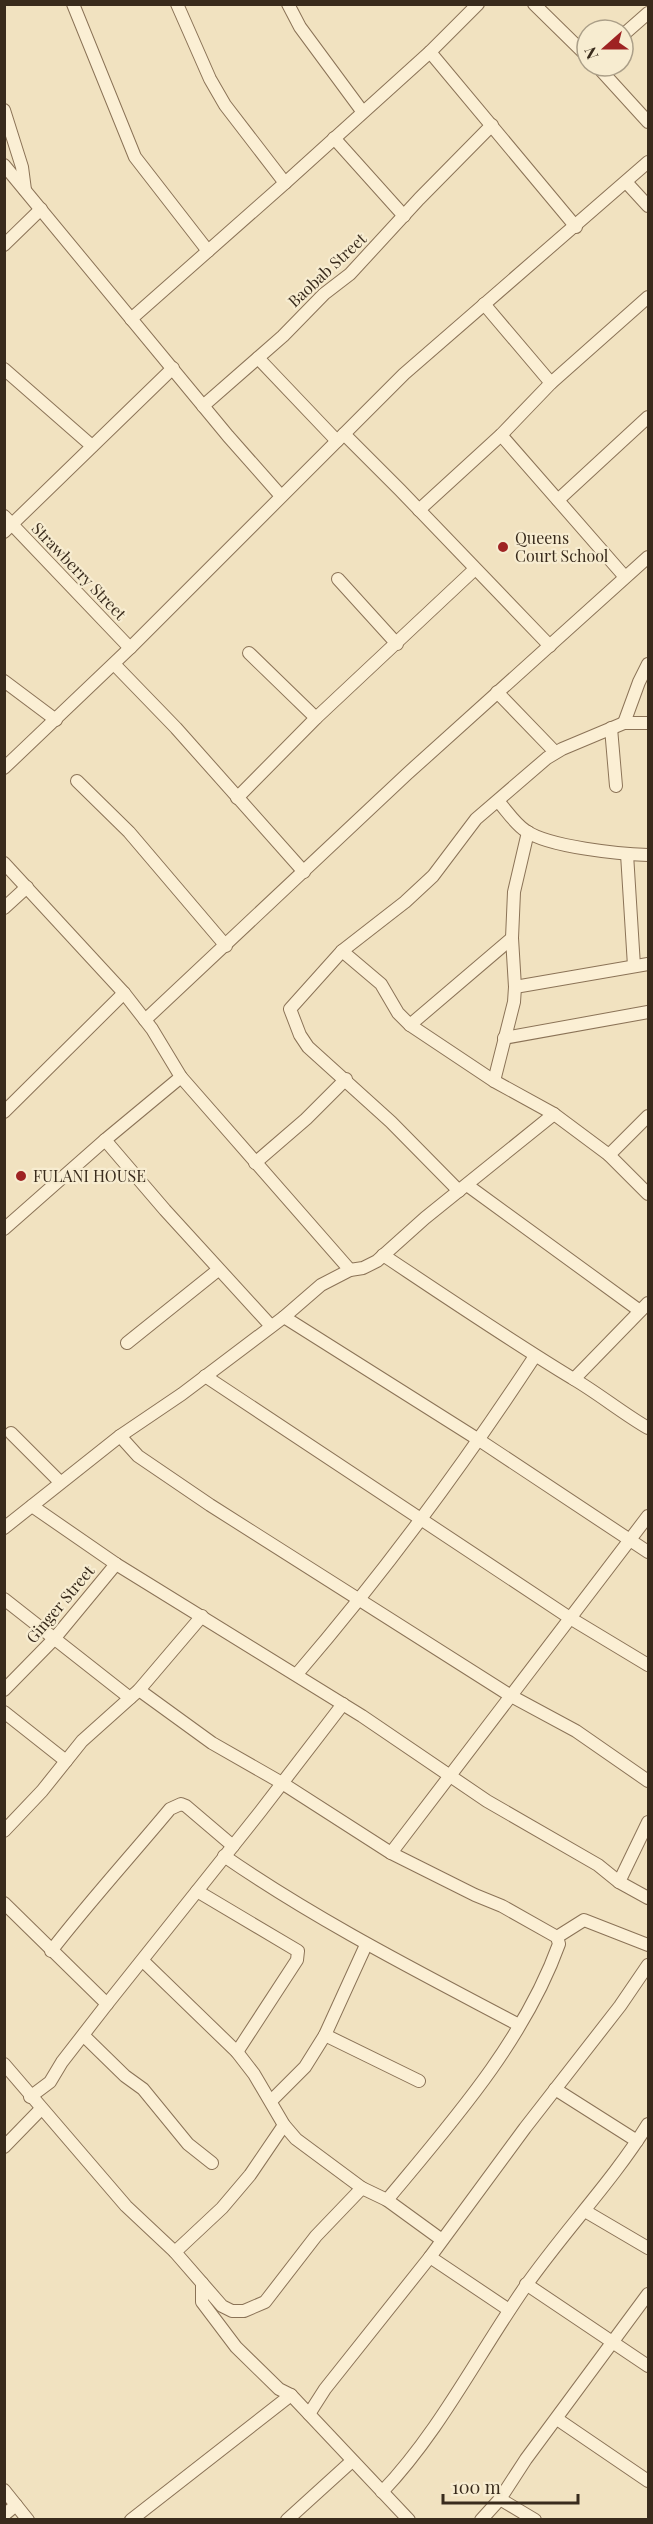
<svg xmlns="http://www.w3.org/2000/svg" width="653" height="2524" viewBox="0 0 653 2524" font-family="'Playfair Display',serif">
	<rect width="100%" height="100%" fill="#f1e2c0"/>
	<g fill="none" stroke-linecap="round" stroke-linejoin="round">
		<!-- minor casing -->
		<g stroke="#8b7357" stroke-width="14">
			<g id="minor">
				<path d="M73 4 135 157 208 251"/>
				<path d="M177 4 210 79 225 105 285 183"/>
				<path d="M288 4 300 27 362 111"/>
				<path d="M534 4 587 56"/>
				<path d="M623 35 648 13"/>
				<path d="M430 52 576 227"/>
				<path d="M597 66 648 122"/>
				<path d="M4 110 22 167 25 190"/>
				<path d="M334 138 404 216"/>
				<path d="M4 165 228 436 281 496"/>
				<path d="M626 182 648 206"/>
				<path d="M4 245 41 209"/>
				<path d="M484 304 551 383"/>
				<path d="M131 319 285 183 430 52 478 4"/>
				<path d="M258 358 337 441"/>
				<path d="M4 369 92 446"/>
				<path d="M203 406 283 336 324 294 350 274 419 199 492 125"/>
				<path d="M344 434 400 490 550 646"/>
				<path d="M501 435 625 577"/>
				<path d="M558 500 648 417"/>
				<path d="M419 510 501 435 551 383 648 297"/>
				<path d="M4 516 130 648"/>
				<path d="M4 532 173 368"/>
				<path d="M338 579 397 644"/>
				<path d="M249 653 316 718"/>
				<path d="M114 664 176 728 304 872"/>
				<path d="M4 681 56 720"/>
				<path d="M497 692 555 752"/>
				<path d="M624 723 639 682 648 664"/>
				<path d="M611 728 616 786"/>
				<path d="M4 768 130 648 404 374 648 162"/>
				<path d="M77 781 129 832 226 946"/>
				<path d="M237 798 316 718 475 569"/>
				<path d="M498 801C507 811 515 824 526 831 549 847 620 854 648 855"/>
				<path d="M627 854 634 966"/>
				<path d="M4 863 124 993 152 1029 181 1077 350 1270"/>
				<path d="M4 908 27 887"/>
				<path d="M342 951 381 984 398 1013 410 1025 494 1081 554 1114 609 1155 648 1194"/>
				<path d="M515 987 648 964"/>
				<path d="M145 1020 407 774 648 557"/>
				<path d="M410 1025 512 938"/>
				<path d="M504 1038 648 1012"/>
				<path d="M494 1081 514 1002 515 987 512 938 514 892 528 832"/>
				<path d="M4 1112 124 993"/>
				<path d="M105 1140 165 1210 271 1326"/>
				<path d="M609 1155 648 1116"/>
				<path d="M255 1163 306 1119 346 1079"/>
				<path d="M467 1185 640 1311"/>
				<path d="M459 1191 391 1122 308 1047 300 1035 290 1009 342 951 405 902 433 876 476 819 547 758 562 749 624 723H648"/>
				<path d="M4 1229 105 1140 181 1077"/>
				<path d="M383 1255C446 1297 508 1339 572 1378 598 1393 622 1413 648 1428"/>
				<path d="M284 1317 479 1440 648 1552"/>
				<path d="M127 1343 218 1270"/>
				<path d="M205 1376 570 1618 648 1665"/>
				<path d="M574 1379 648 1303"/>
				<path d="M11 1433 60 1482"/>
				<path d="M120 1436 138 1456 210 1505 511 1696 576 1731 648 1781"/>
				<path d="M32 1506 116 1564 362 1716 487 1801 598 1865 619 1882 648 1898"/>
				<path d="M4 1528 120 1436 182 1394 284 1317 321 1285 350 1270 363 1268 377 1261 425 1218 554 1114"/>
				<path d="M4 1599 130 1698"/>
				<path d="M297 1674C383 1574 462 1467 535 1356"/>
				<path d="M4 1690 54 1639 116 1564"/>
				<path d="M139 1690 212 1743 282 1783 391 1853 475 1895 502 1906 557 1937 559 1944C524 2041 452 2122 387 2200"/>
				<path d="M4 1712 66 1761"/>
				<path d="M4 1831 42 1791 82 1741 139 1690 202 1616"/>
				<path d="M391 1853 648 1516"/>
				<path d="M224 1856C318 1921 419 1972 519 2025"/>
				<path d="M619 1882 648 1822"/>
				<path d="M197 1891 298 1951 297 1960 237 2052"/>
				<path d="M4 1903 107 2004"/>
				<path d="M557 1937 584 1920 648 1945"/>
				<path d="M51 1951C89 1902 130 1857 170 1809L181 1804 186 1806 233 1846"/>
				<path d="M143 1961 237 2052 254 2074 284 2125 296 2139 362 2188 387 2200 442 2240"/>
				<path d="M325 2035 419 2081"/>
				<path d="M84 2036 125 2076 143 2089 188 2144 212 2163"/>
				<path d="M4 2064 126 2206 175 2252 222 2306 232 2311H244L265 2302 316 2236 362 2188"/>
				<path d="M555 2089 637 2141"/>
				<path d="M30 2097 50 2082 62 2062 107 2004 260 1812 343 1704"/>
				<path d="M272 2100 305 2067 325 2035 366 1945"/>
				<path d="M4 2147 41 2109"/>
				<path d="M585 2211 648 2248"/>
				<path d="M175 2252 222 2208 250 2175 284 2125"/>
				<path d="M430 2257 509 2310"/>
				<path d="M202 2283V2302L236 2347 279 2389 291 2395 409 2520"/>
				<path d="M526 2284 648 2366"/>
				<path d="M309 2414 325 2389 430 2257 525 2128 620 2006 648 1965"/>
				<path d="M557 2419 648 2481"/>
				<path d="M4 2490 28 2520"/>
				<path d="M382 2492C440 2431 477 2356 525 2287 564 2231 612 2182 648 2124"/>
				<path d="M500 2499 535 2520"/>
				<path d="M4 2515 16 2505"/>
				<path d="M131 2520 291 2395"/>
				<path d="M287 2520 352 2461"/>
				<path d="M481 2520 500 2499 526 2459 648 2294"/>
			</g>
		</g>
		<!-- minor -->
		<use href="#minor" stroke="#fbefd4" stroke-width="12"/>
	</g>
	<!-- markers -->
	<g fill="#9e2323" stroke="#f7ecd0" stroke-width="2">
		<circle cx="503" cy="547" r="6"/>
		<circle cx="21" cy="1176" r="6"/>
	</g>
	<g text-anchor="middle" stroke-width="4.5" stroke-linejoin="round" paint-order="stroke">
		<!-- street labels -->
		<g font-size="16" fill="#392b1c" stroke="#f7ecd0">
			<text transform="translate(327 270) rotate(-43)" y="6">Baobab Street</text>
			<text transform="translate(79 571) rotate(46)" y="6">Strawberry Street</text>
			<text transform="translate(60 1604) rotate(-50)" y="6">Ginger Street</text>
		</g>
		<!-- poi labels -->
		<g font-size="16" fill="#392b1c" stroke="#f7ecd0" text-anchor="start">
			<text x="515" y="544">Queens<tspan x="515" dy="18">Court School</tspan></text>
			<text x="33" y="1182">FULANI HOUSE</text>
		</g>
	</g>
	<!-- border -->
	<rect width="653" height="2524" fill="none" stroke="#392b1c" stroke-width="12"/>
	<!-- north arrow -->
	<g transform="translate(605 48) rotate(249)"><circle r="28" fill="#f7ecd0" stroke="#ab9f88" stroke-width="1.5"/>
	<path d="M0-4.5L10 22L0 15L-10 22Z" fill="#9e2323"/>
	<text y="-9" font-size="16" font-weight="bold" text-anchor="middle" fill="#392b1c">N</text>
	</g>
	<!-- scale -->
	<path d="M443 2494v9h135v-9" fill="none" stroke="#392b1c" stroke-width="3"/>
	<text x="452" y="2494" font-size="18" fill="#392b1c" stroke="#f7ecd0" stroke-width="4.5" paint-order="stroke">100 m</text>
</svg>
